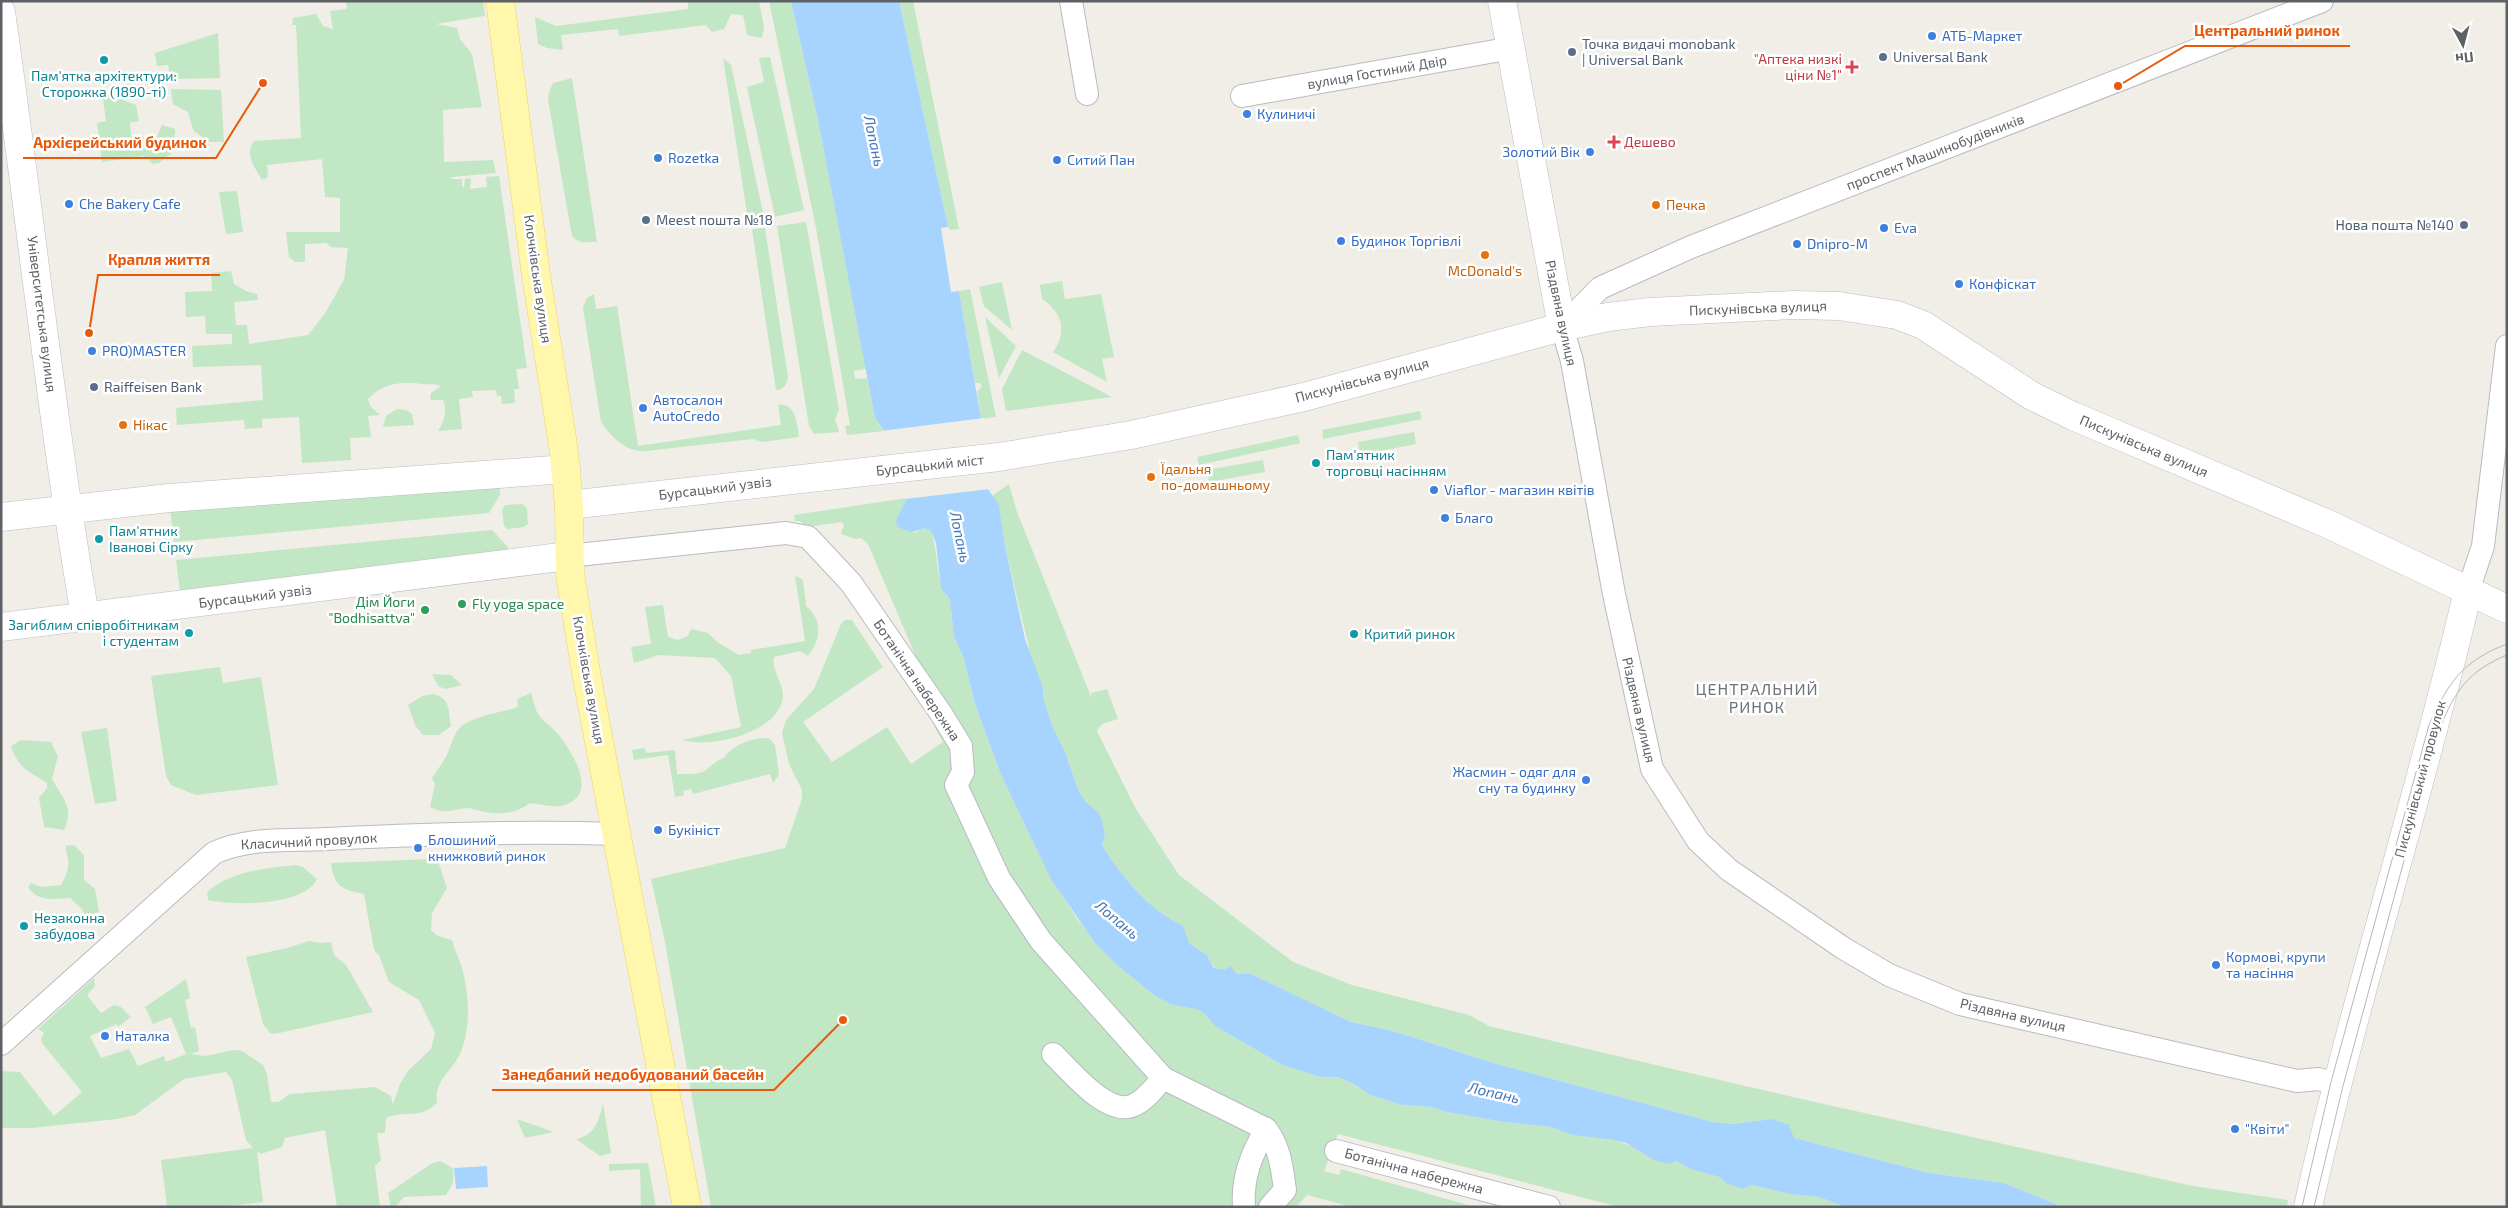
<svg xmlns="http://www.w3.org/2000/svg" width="2508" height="1208" viewBox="0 0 2508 1208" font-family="'Exo 2',sans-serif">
	<rect width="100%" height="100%" fill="#f0eee6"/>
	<!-- green -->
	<g fill="#c2e7c5">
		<path d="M346 1H483L485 16 436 24 457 28 460 39 472 54 482 107 443 110 444 162 493 160 496 173 452 177 451 179H462V187H464L465 179 471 178 470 189 487 187 486 177 499 176 527 368 516 369 519 389H514L515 403 502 404 501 396H497L496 390 472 391 473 397 459 399 462 429 438 431C444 422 448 410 443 400H431L430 397 431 393 441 386C434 383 430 385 422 384 400 382 385 382 368 399L370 406 380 415 368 416 371 437 350 438 351 460 302 463 299 417 262 419V428L245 429 244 420 177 425 176 408 263 400 261 365 193 367 192 346 232 344V334H206L205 316 186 317 185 292 212 291 211 273 231 271 234 284 246 291 257 294 258 300 234 302 236 325H247L249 344 308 335 324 315 344 280 348 248 331 247 326 243 305 244V262H295L289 257 286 232H340V198L325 197 322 159 267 165 268 177 262 180C255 168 244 154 254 141L301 138 296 25H292L293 18 316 14 323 26 333 29 330 11 347 9Z"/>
		<path d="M688 1H759L764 27 762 38 747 35 743 15 731 14 724 29 712 32 706 25 619 36 618 29 561 35 563 50 547 48 538 44 535 17 556 26 688 9Z"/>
		<path d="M769 1H791L818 120 866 369 854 371 855 379 867 378 875 418 884 431 847 435 845 426 850 425 816 228Z"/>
		<path d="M899 1H913L959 229 950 230 948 227Z"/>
		<path d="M218 33 220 78 170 79 168 65 157 66 155 53Z"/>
		<path d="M770 57 804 210 775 217 747 87 764 82 759 58Z"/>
		<path d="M723 58 731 65 764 217 748 220Z"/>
		<path d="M572 78 597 242C587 242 578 244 572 236L548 100 549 92 553 83Z"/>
		<path d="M171 89 221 90 224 142H208L193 130 188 112 173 104Z"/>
		<path d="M102 92 136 105 139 121 130 123 131 136 141 135 147 141 156 139 162 125 175 129 174 151 159 163 153 164 144 156 102 162 97 123 106 121Z"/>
		<path d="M237 191 243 232 226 234 219 192Z"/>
		<path d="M806 222 839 410 835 419 839 432 814 434 809 426 777 226Z"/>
		<path d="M765 228 788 377C786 385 785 389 776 390L752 229Z"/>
		<path d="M1062 281 1065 299 1101 294 1114 357 1102 359 1107 382 1053 352C1068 332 1062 312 1042 299L1040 285Z"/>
		<path d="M1002 282 1012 330 984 306 979 287Z"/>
		<path d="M970 289 996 417 981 419 977 392 982 386 980 383H975L959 291Z"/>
		<path d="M594 294 596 309 617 306 638 446 781 425 778 405C796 402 797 424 799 437L762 442 753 439 646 451C626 452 612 438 601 422L583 308 587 298Z"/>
		<path d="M985 317 1016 346 999 378Z"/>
		<path d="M1022 350 1112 397 1006 411 1002 389Z"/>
		<path d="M397 409 406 410 412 414 414 425 383 427 386 416Z"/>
		<path d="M1420 411 1422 419 1323 439 1322 430Z"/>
		<path d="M1414 432 1416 444 1360 455 1358 442Z"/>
		<path d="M1298 435 1300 443 1199 465 1197 457Z"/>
		<path d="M1263 460 1265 472 1209 482 1207 470Z"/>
		<path d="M499 483 500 495 489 513 174 542 170 508Z"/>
		<path d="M1009 484 1017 512 1092 699 1091 693 1107 689 1118 719 1102 724 1097 731 1136 809 1179 875 1293 962 1352 985 1469 1015 1489 1026 1806 1100 2193 1186 2288 1200 2287 1207H2063L2004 1183 1929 1173 1794 1138 1772 1119 1733 1124 1713 1122 1490 1062 1393 1031 1351 1022 1249 973 1237 974 1215 968 1207 955 1190 944 1183 926C1147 908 1123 878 1102 845L1105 835 1099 813 1086 802 1079 792 1065 752 1052 725 1043 697V688L1034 669 1005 546 999 506 992 496Z"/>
		<path d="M907 498 897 520 915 533 923 528 931 531C939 551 935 586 950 600L954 637 963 656 975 704 1001 775 1052 880 1078 920 1118 966 1154 995 1197 1009 1205 1014 1215 1026 1284 1066 1321 1077H1338L1354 1084 1370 1095 1402 1105 1431 1107 1446 1112 1504 1122 1551 1127 1572 1135 1614 1140 1675 1161 1693 1170 1719 1177 1726 1183 1742 1189 1752 1185 1790 1194 1819 1197 1845 1207H1619L1338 1134 1324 1171 1339 1175 1341 1169 1475 1207H1352L1307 1195 1296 1207H711L665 942 651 879 785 848 802 799V790L789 764 782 733 786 720 814 689 841 624 845 620H852L883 667 803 722 832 762 887 727 911 764 943 742 934 726 937 720 919 664 868 544 861 538 856 539 841 534 844 525 842 522 807 527 800 521H795L794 515Z"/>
		<path d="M522 504 527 508 528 524 524 527 507 529 504 526 502 510 505 505Z"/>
		<path d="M492 530 508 547 510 553 180 592 176 560Z"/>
		<path d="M795 576 803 580 806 606C823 620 821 640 808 656L800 651 774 657C771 671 784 683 783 697 779 733 710 749 682 740L741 727 731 676 715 658 659 655 634 663 631 647 651 644 645 607 663 605 668 637 678 640 688 636 691 629 708 633 717 642 739 655 751 653V650L805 641Z"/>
		<path d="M220 667 223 683 261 677 278 785 196 795 171 785 166 776 151 676Z"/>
		<path d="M432 674 451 675 462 685 445 689 438 686Z"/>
		<path d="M531 693C533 699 534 706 537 712 541 721 552 726 558 734 573 753 601 797 561 806 552 807 539 804 530 803 517 813 501 815 485 812 480 811 474 809 469 808 454 808 446 816 430 807L435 784 432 778C437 770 443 763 447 755 450 748 452 740 456 733 466 715 502 713 518 707L517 699Z"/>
		<path d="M433 694C451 698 448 710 451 726L439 735H423L415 725 408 705 422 696Z"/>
		<path d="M107 728 117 801 95 804 81 732Z"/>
		<path d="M769 738 775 745 779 775 773 783 770 774 693 794 691 789 683 791 684 795 675 797 668 755 634 760 632 750 645 748 646 753 675 750 677 774C685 774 699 775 706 770 713 765 715 761 724 758 732 745 753 737 769 738Z"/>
		<path d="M21 740 51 742 58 756 52 779C62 798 75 807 64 830L44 827 39 798 47 788V783C28 771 18 768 11 746Z"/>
		<path d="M74 845 84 855V880L95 889 99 912 88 916 84 914 82 909 70 898C55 899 37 902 28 887L31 883 41 887 61 885C70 868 70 865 65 846Z"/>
		<path d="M430 859 439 864 447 888 432 913 431 930 438 936 452 940C454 949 458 956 461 965 469 990 471 1024 462 1049 454 1072 434 1077 437 1103 418 1121 405 1109 386 1118L385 1133H377L381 1160 375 1166 380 1207H337L325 1130 285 1138 282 1147 261 1154 257 1151 263 1202 220 1207H167L161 1160 253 1148 246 1140 232 1080 226 1072 184 1079 135 1115 117 1119 32 1128H1V1071L20 1072 54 1116 82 1092 42 1043 41 1039 44 1033 38 1029 94 978 95 986 87 995 101 1013 114 1005 121 1007 131 1017 118 1027 117 1024 90 1036 101 1058 129 1049 138 1066 164 1056 166 1062 186 1054 171 1017 153 1024 145 1007 186 979 190 998 185 1000 191 1028 195 1027 199 1051 191 1054 205 1056 234 1050 242 1051 263 1065 267 1074 271 1102H278L290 1094 375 1087 391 1096 393 1104 400 1084 408 1071 431 1049 435 1033 419 1000 389 982 379 955 374 950 364 894C342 890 334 886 331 863Z"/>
		<path d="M296 865 303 867 317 879C305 906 233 906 208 900L207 892C231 871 266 868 296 865Z"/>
		<path d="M309 941 321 943 331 942 334 955 346 965 373 1012 275 1034 270 1033 263 1024 246 957 287 948Z"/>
		<path d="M603 1104 611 1153 600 1156 576 1139C595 1136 599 1120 603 1104Z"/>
		<path d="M517 1119 554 1132 525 1138Z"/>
		<path d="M440 1161 453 1168C454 1184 454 1182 446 1195L404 1197 395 1207H391L388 1193 431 1164Z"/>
		<path d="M648 1163 656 1207H641L640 1169 609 1171V1164Z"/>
	</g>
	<!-- water -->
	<g fill="#a7d3ff">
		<path d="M791 1H899L948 227 941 228 951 292 959 291 981 419 988 489 999 505 1005 546 1025 639 1043 688V697L1052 725 1065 752 1079 792 1086 802 1099 813 1102 821 1105 835 1102 845C1123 878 1147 908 1183 926L1190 944 1207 955 1214 968 1225 970 1230 966 1237 974 1249 973 1351 1022 1393 1031 1490 1062 1713 1122 1733 1124 1772 1119 1789 1125 1794 1138 1929 1173 2004 1183 2063 1207H1845L1819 1197 1790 1194 1752 1185 1742 1189 1726 1183 1719 1177 1693 1170 1675 1161 1670 1164 1656 1161 1626 1143 1614 1140 1572 1135 1551 1127 1504 1122 1446 1112 1431 1107 1402 1105 1370 1095 1354 1084 1338 1077H1321L1284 1066 1215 1026 1205 1014 1197 1009 1173 1005 1154 995 1118 966 1096 944 1052 881 1001 775 975 704 963 656 954 637 950 600 941 588 936 543 931 531 923 528C912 534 907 532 897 526L896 520 907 498 883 429 875 418 818 120Z"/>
		<path d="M487 1166 488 1187 456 1189 454 1168Z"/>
	</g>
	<!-- pier -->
	<path fill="#f0eee6" d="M984 418 990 489 905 499 881 431Z"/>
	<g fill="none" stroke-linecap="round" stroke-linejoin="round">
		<!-- street casing -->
		<g stroke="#b8bbc0" stroke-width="24">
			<g id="street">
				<path d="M1071 1 1087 94"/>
				<path d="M2322 1 1691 247 1600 288 1562 327 1572 361 1614 594 1652 769 1698 841 1729 870 1843 948 1889 975 1960 1004 2297 1081 2318 1079 2337 1084"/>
				<path d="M1242 96 1512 48"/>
				<path d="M568 556 786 533 808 537 851 583 942 715 961 746 963 772 956 785 999 878 1041 941 1163 1078"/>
				<path d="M2468 591 2483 546 2507 346"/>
				<path d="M1 1044 214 853C248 837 289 841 326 839 423 834 521 831 617 834"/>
				<path d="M1053 1054C1071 1071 1108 1118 1134 1105 1146 1100 1155 1087 1163 1078L1266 1129C1251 1155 1242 1177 1244 1207"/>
				<path d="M1266 1129C1280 1147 1282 1168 1285 1190L1270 1207"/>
				<path d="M1336 1151 1549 1207"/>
			</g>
		</g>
		<!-- secondary casing -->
		<g stroke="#b9bcc2" stroke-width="29">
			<g id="secondary">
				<path d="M1502 1 1562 327"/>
				<path d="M1 12C30 213 51 416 85 616"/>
				<path d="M569 505 999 457 1131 435 1304 397 1562 327 1608 317 1650 312 1793 305 1839 306 1897 315 1923 325 2032 396 2073 416 2328 524 2507 609"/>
				<path d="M1 517 169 498 566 469"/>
				<path d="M1 627 568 556"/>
				<path d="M2308 1207C2354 1000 2420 797 2468 591"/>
			</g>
		</g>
		<!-- primary casing -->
		<g stroke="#f3d35c" stroke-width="29">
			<path id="primary" d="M500 1 536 275 563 445 569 505 570 574 587 678 687 1207"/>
		</g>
		<!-- street -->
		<use href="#street" stroke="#fff" stroke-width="22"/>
		<!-- secondary -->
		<use href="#secondary" stroke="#fff" stroke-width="28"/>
		<!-- primary -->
		<use href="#primary" stroke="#fff7ac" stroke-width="28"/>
		<!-- tram -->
		<g stroke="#b6b7b7" stroke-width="1">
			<path d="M2302 1207 2331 1082 2429 725C2448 683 2462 661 2507 644"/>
			<path d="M2314 1207 2343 1086 2440 728C2455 691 2468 671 2507 655"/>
		</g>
	</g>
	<!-- markers -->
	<g fill="#3f7fe0" stroke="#fff" stroke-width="2">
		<circle cx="1932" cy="36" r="5"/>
		<circle cx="1247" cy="114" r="5"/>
		<circle cx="1590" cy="152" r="5"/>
		<circle cx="658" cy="158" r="5"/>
		<circle cx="1057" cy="160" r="5"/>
		<circle cx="69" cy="204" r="5"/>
		<circle cx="1884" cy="228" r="5"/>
		<circle cx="1341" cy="241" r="5"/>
		<circle cx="1797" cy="244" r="5"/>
		<circle cx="1959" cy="284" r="5"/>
		<circle cx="92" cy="351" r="5"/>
		<circle cx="643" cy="408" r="5"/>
		<circle cx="1434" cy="490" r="5"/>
		<circle cx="1445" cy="518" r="5"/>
		<circle cx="1586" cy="780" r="5"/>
		<circle cx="658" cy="830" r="5"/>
		<circle cx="418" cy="848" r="5"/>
		<circle cx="2216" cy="965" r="5"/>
		<circle cx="105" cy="1036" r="5"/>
		<circle cx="2235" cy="1129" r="5"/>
	</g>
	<g fill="#5c6f8a" stroke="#fff" stroke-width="2">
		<circle cx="1572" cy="52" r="5"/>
		<circle cx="1883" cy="57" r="5"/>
		<circle cx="646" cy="220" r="5"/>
		<circle cx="2464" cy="225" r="5"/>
		<circle cx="94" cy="387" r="5"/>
	</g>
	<g fill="#0f9aa8" stroke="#fff" stroke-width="2">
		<circle cx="104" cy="60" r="5"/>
		<circle cx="1316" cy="463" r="5"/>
		<circle cx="99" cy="539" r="5"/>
		<circle cx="189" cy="633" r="5"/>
		<circle cx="1354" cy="634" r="5"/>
		<circle cx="24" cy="926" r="5"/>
	</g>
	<g fill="#e0444e" stroke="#fff" stroke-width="2">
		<path d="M1849.5 59.5h5v5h5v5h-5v5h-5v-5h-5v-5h5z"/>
		<path d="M1611.5 134.5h5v5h5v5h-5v5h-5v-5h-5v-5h5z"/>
	</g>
	<g fill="#e8710a" stroke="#fff" stroke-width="2">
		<circle cx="1656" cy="205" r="5"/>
		<circle cx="1485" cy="255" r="5"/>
		<circle cx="123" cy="425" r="5"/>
		<circle cx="1151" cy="477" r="5"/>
	</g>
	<g fill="#2e9e5b" stroke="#fff" stroke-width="2">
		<circle cx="462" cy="604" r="5"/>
		<circle cx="425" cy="610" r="5"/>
	</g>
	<g text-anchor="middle" stroke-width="5" stroke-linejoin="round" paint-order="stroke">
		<!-- shop labels -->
		<g font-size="14" fill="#366cbe" stroke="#fff" text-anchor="start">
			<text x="1942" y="41">АТБ-Маркет</text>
			<text x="1257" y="119">Кулиничі</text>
			<text x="1580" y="157" text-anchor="end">Золотий Вік</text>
			<text x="668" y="163">Rozetka</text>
			<text x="1067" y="165">Ситий Пан</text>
			<text x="79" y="209">Che Bakery Cafe</text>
			<text x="1894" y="233">Eva</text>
			<text x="1351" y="246">Будинок Торгівлі</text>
			<text x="1807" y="249">Dnipro-M</text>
			<text x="1969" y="289">Конфіскат</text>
			<text x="102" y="356">PRO)MASTER</text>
			<text x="653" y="405">Автосалон<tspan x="653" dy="16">AutoCredo</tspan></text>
			<text x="1444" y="495">Viaflor - магазин квітів</text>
			<text x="1455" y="523">Благо</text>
			<text x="1576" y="777" text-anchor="end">Жасмин - одяг для<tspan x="1576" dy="16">сну та будинку</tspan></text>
			<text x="668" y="835">Букініст</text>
			<text x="428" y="845">Блошиний<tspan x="428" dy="16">книжковий ринок</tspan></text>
			<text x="2226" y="962">Кормові, крупи<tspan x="2226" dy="16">та насіння</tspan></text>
			<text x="115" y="1041">Наталка</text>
			<text x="2245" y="1134">"Квіти"</text>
		</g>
		<!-- service labels -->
		<g font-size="14" fill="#4e5e75" stroke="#fff" text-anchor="start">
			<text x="1582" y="49">Точка видачі monobank<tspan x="1582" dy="16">| Universal Bank</tspan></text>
			<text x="1893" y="62">Universal Bank</text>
			<text x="656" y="225">Meest пошта №18</text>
			<text x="2454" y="230" text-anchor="end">Нова пошта №140</text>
			<text x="104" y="392">Raiffeisen Bank</text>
		</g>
		<!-- health labels -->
		<g font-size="14" fill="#be3a42" stroke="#fff" text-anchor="end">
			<text x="1842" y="64">"Аптека низкі<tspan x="1842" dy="16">ціни №1"</tspan></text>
			<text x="1624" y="147" text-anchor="start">Дешево</text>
		</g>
		<!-- street labels -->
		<g font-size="14" fill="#5d6166" stroke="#fff">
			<text transform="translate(1377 72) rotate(-10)" y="5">вулиця Гостиний Двір</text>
			<text transform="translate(1935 152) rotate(-21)" y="5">проспект Машинобудівників</text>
			<text transform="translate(538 279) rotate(82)" y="5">Клочківська вулиця</text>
			<text transform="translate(1758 308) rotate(-2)" y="5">Пискунівська вулиця</text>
			<text transform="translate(1561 313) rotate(78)" y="5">Різдвяна вулиця</text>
			<text transform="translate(42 314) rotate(83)" y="5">Університетська вулиця</text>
			<text transform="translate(1362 380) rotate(-15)" y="5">Пискунівська вулиця</text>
			<text transform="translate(2144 446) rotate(23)" y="5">Пискунівська вулиця</text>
			<text transform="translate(930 465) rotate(-6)" y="5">Бурсацький міст</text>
			<text transform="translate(715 488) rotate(-7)" y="5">Бурсацький узвіз</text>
			<text transform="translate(255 596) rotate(-7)" y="5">Бурсацький узвіз</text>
			<text transform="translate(589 680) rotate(80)" y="5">Клочківська вулиця</text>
			<text transform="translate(917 680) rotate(56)" y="5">Ботанічна набережна</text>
			<text transform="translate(1639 710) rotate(77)" y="5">Різдвяна вулиця</text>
			<text transform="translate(2420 779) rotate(-75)" y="5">Пискунівський провулок</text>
			<text transform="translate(309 841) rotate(-3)" y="5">Класичний провулок</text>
			<text transform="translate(2013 1015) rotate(13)" y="5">Різдвяна вулиця</text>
			<text transform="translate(1414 1171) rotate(15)" y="5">Ботанічна набережна</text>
		</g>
		<!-- culture labels -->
		<g font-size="14" fill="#0d838f" stroke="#fff" text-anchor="start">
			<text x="104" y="81" text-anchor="middle">Пам'ятка архітектури:<tspan x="104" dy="16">Сторожка (1890-ті)</tspan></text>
			<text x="1326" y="460">Пам'ятник<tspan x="1326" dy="16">торговці насінням</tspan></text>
			<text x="109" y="536">Пам'ятник<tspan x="109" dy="16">Іванові Сірку</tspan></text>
			<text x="179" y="630" text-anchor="end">Загиблим співробітникам<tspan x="179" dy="16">і студентам</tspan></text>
			<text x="1364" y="639">Критий ринок</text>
			<text x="34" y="923">Незаконна<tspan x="34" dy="16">забудова</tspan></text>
		</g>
		<!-- food labels -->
		<g font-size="14" fill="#c56008" stroke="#fff" text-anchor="start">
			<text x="1666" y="210">Печка</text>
			<text x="1485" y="276" text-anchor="middle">McDonald's</text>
			<text x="133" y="430">Нікас</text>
			<text x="1161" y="474">Їдальня<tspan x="1161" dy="16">по-домашньому</tspan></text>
		</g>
		<!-- leisure labels -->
		<g font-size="14" fill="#27864d" stroke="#fff" text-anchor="end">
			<text x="415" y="607">Дім Йоги<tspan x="415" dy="16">"Bodhisattva"</tspan></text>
			<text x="472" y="609" text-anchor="start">Fly yoga space</text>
		</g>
		<!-- water labels -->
		<g font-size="15" font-style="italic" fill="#4377bc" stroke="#fff">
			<text transform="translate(874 141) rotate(78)" y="5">Лопань</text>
			<text transform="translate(960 537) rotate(78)" y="5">Лопань</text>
			<text transform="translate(1117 920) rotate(40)" y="5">Лопань</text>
			<text transform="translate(1494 1093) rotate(13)" y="5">Лопань</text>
		</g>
		<!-- quarter labels -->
		<g font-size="16" letter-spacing="1" fill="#6e7378" stroke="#fff">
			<text x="1757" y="695">ЦЕНТРАЛЬНИЙ<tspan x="1757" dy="18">РИНОК</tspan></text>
		</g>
	</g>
	<!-- callouts -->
	<path fill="none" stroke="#e8590c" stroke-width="2" d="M2118 86L2185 46H2350M263 83L216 158H23M89 333L98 275H220M843 1020L774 1090H492"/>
	<g fill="#e8590c" stroke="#fff" stroke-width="2">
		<circle cx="2118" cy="86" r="5"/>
		<circle cx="263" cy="83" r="5"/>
		<circle cx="89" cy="333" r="5"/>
		<circle cx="843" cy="1020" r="5"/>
	</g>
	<g font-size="15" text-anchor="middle" font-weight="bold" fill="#e8590c" stroke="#fff" stroke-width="5" stroke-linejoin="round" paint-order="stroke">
		<text x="2267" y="36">Центральний ринок</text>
		<text x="120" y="148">Архієрейський будинок</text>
		<text x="159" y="265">Крапля життя</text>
		<text x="633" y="1080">Занедбаний недобудований басейн</text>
	</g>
	<!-- border -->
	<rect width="2508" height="1208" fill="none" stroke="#5d6166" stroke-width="5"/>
	<!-- north arrow -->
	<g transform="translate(2463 45) rotate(173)" stroke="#ffffff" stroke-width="4" paint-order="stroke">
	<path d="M0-4L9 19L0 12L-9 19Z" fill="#5d6166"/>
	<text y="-8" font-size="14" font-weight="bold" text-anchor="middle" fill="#5d6166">Пн</text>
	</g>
</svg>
